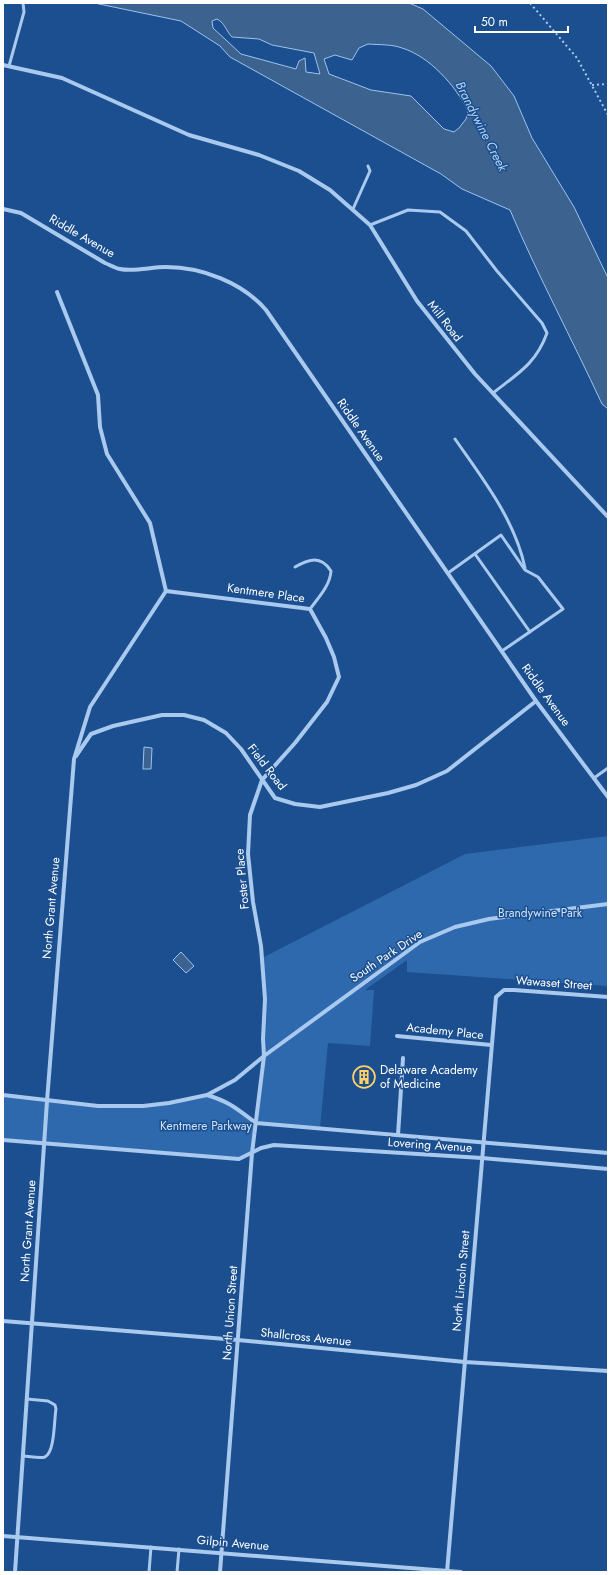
<svg xmlns="http://www.w3.org/2000/svg" width="611" height="1575" viewBox="0 0 611 1575" font-family="Jost,sans-serif">
	<rect width="100%" height="100%" fill="#1b4f8f"/>
	<!-- green -->
	<path fill="#2e69ad" d="M608 836V986L407 972V960L365 990H374L370 1046 328 1043 320 1128 256 1123 252 1153 239 1159 3 1140V1095L98 1106H143L207 1095 225 1101 256 1123 264 1056 265 999 262 958 465 854Z"/>
	<!-- water -->
	<g fill="#3c6290" stroke="#9cc4f0" fill-rule="evenodd">
		<path d="M94 3H409L423 9 491 66 514 96 532 138 574 207 608 278V409L602 404C572 339 538 276 510 210L462 189 441 174 230 57 220 46 181 21ZM217 19C225 23 226 31 232 37L259 39 272 45 314 53 320 74 306 72 305 58 299 61 296 69 241 54 213 28 212 21ZM368 44C380 45 391 44 402 48 429 56 456 86 468 111L466 119 459 128 454 132 444 129 411 96 371 90 329 74 324 59 335 55 352 60 359 48Z"/>
		<path d="M144 747 152 748 151 769H143Z"/>
		<path d="M181 952 194 966 186 973 173 960Z"/>
	</g>
	<g fill="none" stroke-linecap="round" stroke-linejoin="round">
		<!-- path -->
		<g stroke="#a9c9ee" stroke-width="2" stroke-dasharray="2 3" stroke-linecap="butt">
			<path d="M530 3 577 58 608 115"/>
			<path d="M592 85 608 84"/>
		</g>
		<!-- lane -->
		<g stroke="#a9c9ee" stroke-width="3">
			<path d="M9 66 24 12 23 3"/>
			<path d="M353 209 370 171 368 166"/>
			<path d="M370 225 408 210 440 212 466 231 497 271 542 323 547 333C536 364 517 374 493 393"/>
			<path d="M455 439C483 479 515 520 525 568"/>
			<path d="M475 554 530 632"/>
			<path d="M295 567C309 559 321 555 331 571 330 586 318 598 310 609"/>
			<path d="M448 573 501 535 525 570 538 577 563 609 502 651"/>
			<path d="M594 778 608 768"/>
			<path d="M23 1456C29 1456 39 1459 45 1457 55 1452 54 1420 56 1409L55 1405 48 1401 27 1399"/>
			<path d="M149 1572 151 1547"/>
			<path d="M177 1572 179 1549"/>
		</g>
		<!-- street -->
		<g stroke="#a9c9ee" stroke-width="4">
			<path d="M3 65 62 78 189 135 259 155 299 171 330 190 370 225 417 301 475 374 608 517"/>
			<path d="M3 209 21 213 105 263C110 265 115 268 120 269 134 272 151 267 166 267 202 267 243 283 266 310L536 701 608 797"/>
			<path d="M166 591 310 609 326 638 334 657 339 677 327 702 295 743 262 780 250 815 248 854 253 902 261 946 265 999 263 1039 264 1056 252 1153 220 1572"/>
			<path d="M76 756 91 734 113 726 162 715H184L204 720 226 733 241 749 275 798 295 804 320 807 388 793 416 785 447 771 536 701"/>
			<path d="M397 1036 491 1045"/>
			<path d="M3 1095 98 1106H143L169 1103 207 1095 235 1080 264 1056 420 942 455 927 489 919 608 904"/>
			<path d="M207 1095C230 1102 237 1109 256 1123L608 1153"/>
			<path d="M398 1135 403 1058"/>
			<path d="M3 1140 239 1159 261 1148 274 1145 482 1158 608 1169"/>
			<path d="M3 1321 238 1340 465 1362 608 1371"/>
			<path d="M3 1536 461 1572"/>
			<path d="M15 1572 47 1101 74 759 90 707 166 591 150 523 107 454 100 427 98 395 57 292"/>
			<path d="M447 1572 496 997 504 990H514L608 997"/>
		</g>
	</g>
	<!-- icons -->
	<defs>
		<g id="building-ring" transform="scale(1.15)"><circle r="9.5" fill="#1b4f8f" stroke="#ffd166" stroke-width="1.5"/><path d="M-4-6H4V6H1V3H-1V6H-4ZM-2.5-4.3h1.7v1.8h-1.7ZM.8-4.3h1.7v1.8H.8ZM-2.5-1h1.7V.8h-1.7ZM.8-1h1.7V.8H.8Z" fill="#ffd166"/></g>
	</defs>
	<g fill-rule="evenodd">
		<use href="#building-ring" x="364" y="1077"/>
	</g>
	<g text-anchor="middle" stroke-width="3" stroke-linejoin="round" paint-order="stroke">
		<!-- street labels -->
		<g font-size="12" fill="#fff" stroke="#1b4f8f">
			<text transform="translate(82 236) rotate(30)" y="4">Riddle Avenue</text>
			<text transform="translate(445 321) rotate(52)" y="4">Mill Road</text>
			<text transform="translate(361 430) rotate(55)" y="4">Riddle Avenue</text>
			<text transform="translate(266 593) rotate(8)" y="4">Kentmere Place</text>
			<text transform="translate(546 695) rotate(54)" y="4">Riddle Avenue</text>
			<text transform="translate(267 767) rotate(52)" y="4">Field Road</text>
			<text transform="translate(242 879) rotate(-95)" y="4">Foster Place</text>
			<text transform="translate(51 908) rotate(-85)" y="4">North Grant Avenue</text>
			<text transform="translate(386 956) rotate(-34)" y="4">South Park Drive</text>
			<text transform="translate(554 983) rotate(4)" y="4">Wawaset Street</text>
			<text transform="translate(445 1031) rotate(6)" y="4">Academy Place</text>
			<text transform="translate(430 1145) rotate(4)" y="4">Lovering Avenue</text>
			<text transform="translate(28 1231) rotate(-86)" y="4">North Grant Avenue</text>
			<text transform="translate(461 1281) rotate(-85)" y="4">North Lincoln Street</text>
			<text transform="translate(230 1313) rotate(-86)" y="4">North Union Street</text>
			<text transform="translate(306 1337) rotate(6)" y="4">Shallcross Avenue</text>
			<text transform="translate(233 1543) rotate(5)" y="4">Gilpin Avenue</text>
		</g>
		<!-- park labels -->
		<g font-size="12" fill="#cfe3fa" stroke="#1b4f8f">
			<text x="540" y="917">Brandywine Park</text>
			<text x="206" y="1130">Kentmere Parkway</text>
		</g>
		<!-- poi labels -->
		<g font-size="12" fill="#fff" stroke="#1b4f8f" text-anchor="start">
			<text x="380" y="1074">Delaware Academy<tspan x="380" dy="14">of Medicine</tspan></text>
		</g>
		<!-- water labels -->
		<g font-size="13" font-style="italic" fill="#b5d3f5" stroke="#1b4f8f">
			<text transform="translate(482 126) rotate(63)" y="5">Brandywine Creek</text>
		</g>
	</g>
	<!-- border -->
	<rect width="611" height="1575" fill="none" stroke="#ffffff" stroke-width="8"/>
	<!-- scale -->
	<path d="M475 26v6h93v-6" fill="none" stroke="#ffffff" stroke-width="2"/>
	<text x="481" y="26" font-size="12" fill="#ffffff" stroke="#1b4f8f" stroke-width="3" paint-order="stroke">50 m</text>
</svg>
